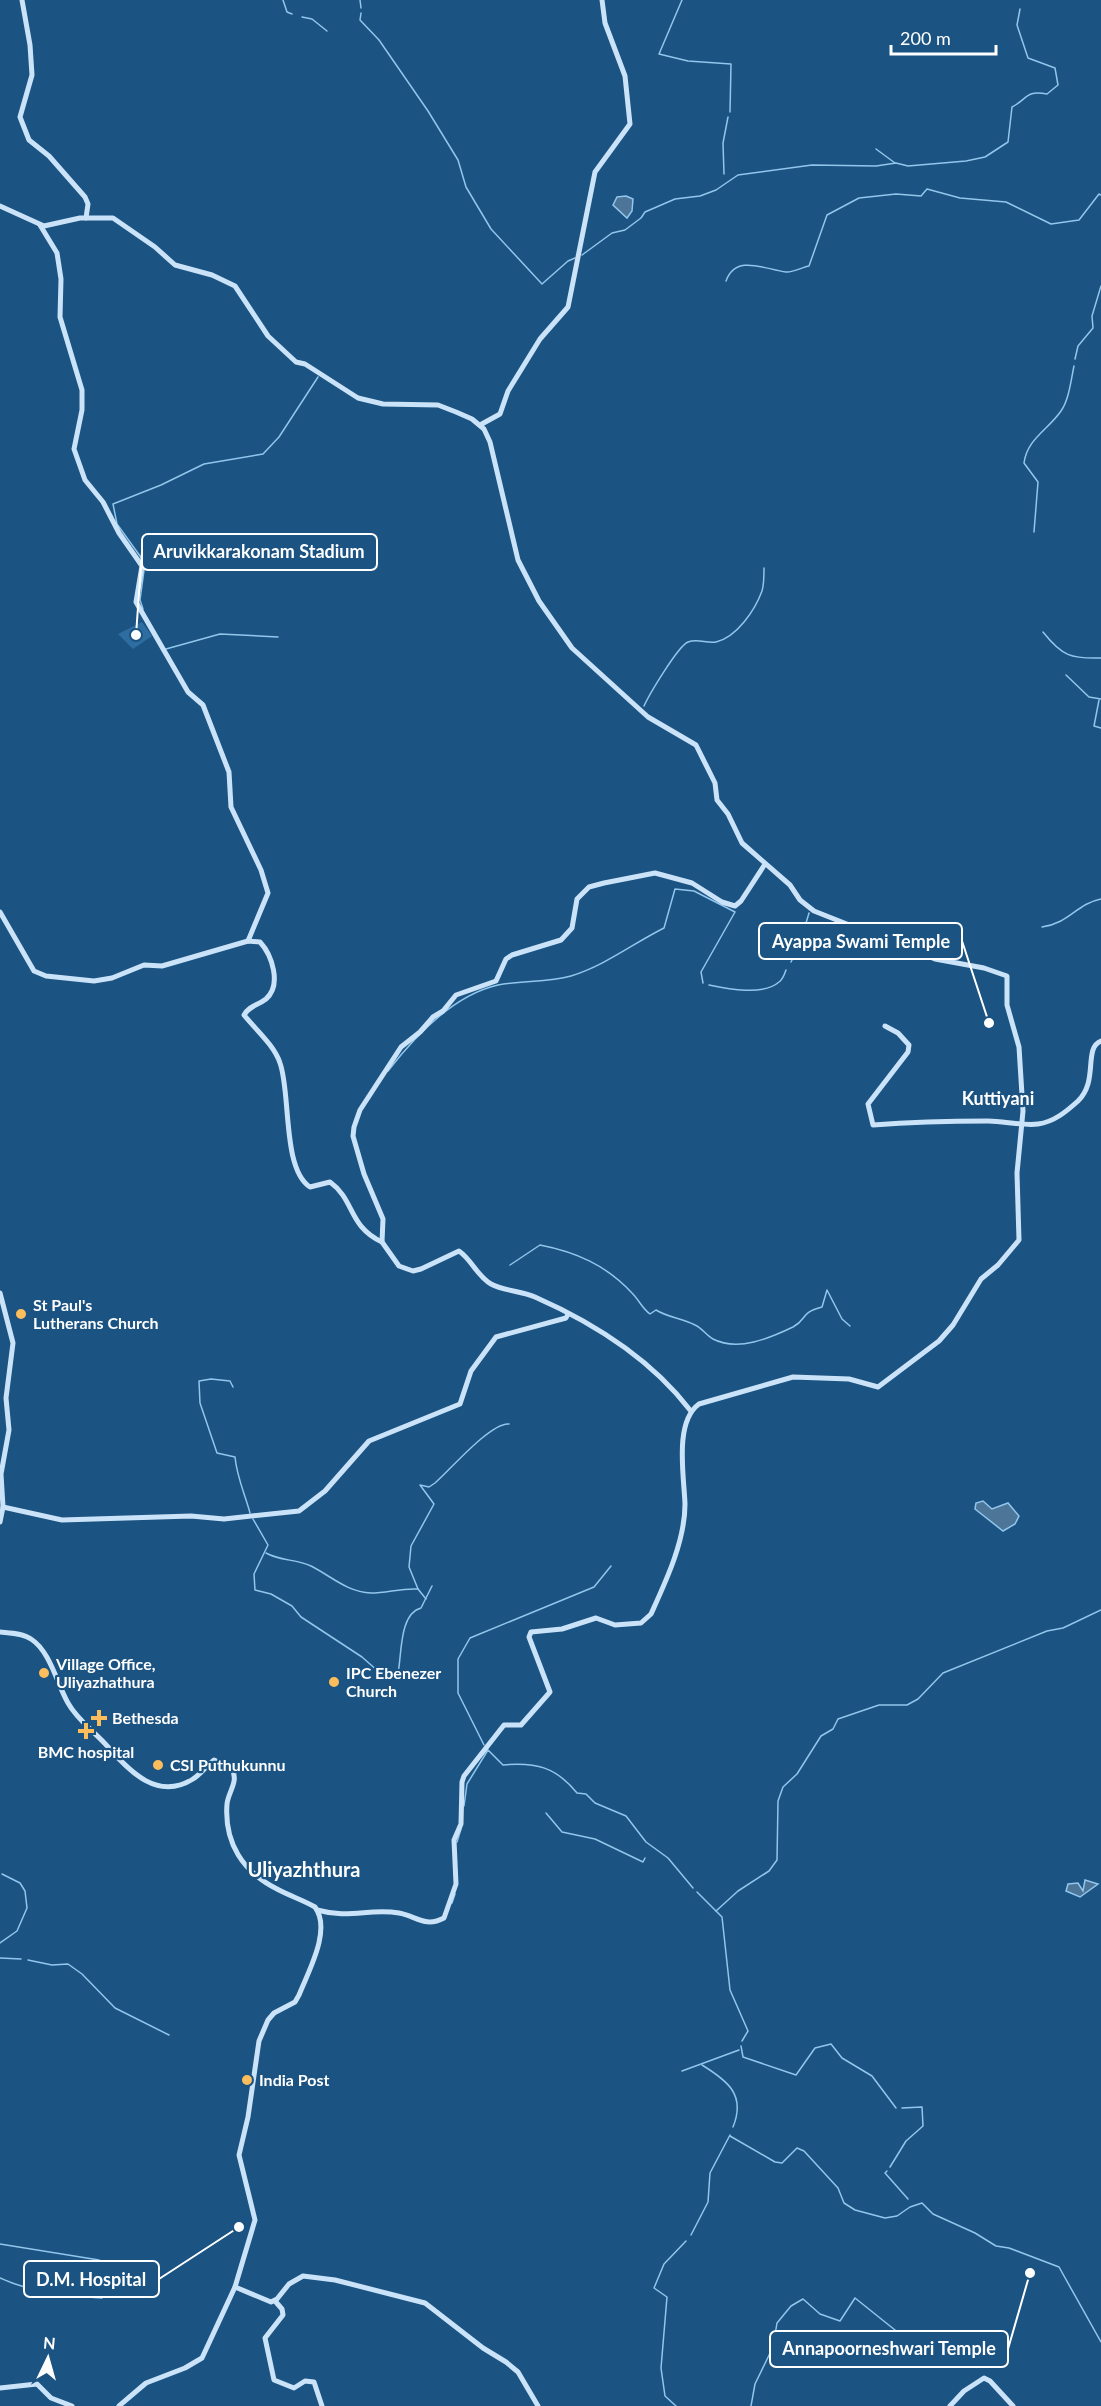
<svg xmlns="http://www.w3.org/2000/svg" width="1101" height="2406" viewBox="0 0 1101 2406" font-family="Lato,sans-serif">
	<rect width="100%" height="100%" fill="#1b5382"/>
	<!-- green -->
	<path fill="#2e6da1" d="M142 622 152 636 133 649 118 634Z"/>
	<!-- water -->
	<g fill="#4c7598" stroke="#92c6ec" stroke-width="1.5">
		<path d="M626 196 633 199 632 211 627 218 613 205 617 197Z"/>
		<path d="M983 1501 992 1509 1008 1503 1019 1516 1015 1524 1003 1531 975 1509 976 1503Z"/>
		<path d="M1085 1880 1098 1884 1080 1897 1066 1891 1068 1884 1078 1883 1083 1891Z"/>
	</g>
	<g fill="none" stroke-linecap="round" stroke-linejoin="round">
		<!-- stream -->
		<g stroke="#92c6ec" stroke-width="1.5">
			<path d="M283 0 287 12 292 14"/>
			<path d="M360 0 361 8"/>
			<path d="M682 0 659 54 688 61 731 64 730 112"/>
			<path d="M361 13 360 20 379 40 428 111 458 160 466 187 491 229 542 284 568 261 575 258"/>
			<path d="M302 17 312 19 327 31"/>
			<path d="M876 149 895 163"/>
			<path d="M724 174 723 143 728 117"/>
			<path d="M582 255 612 233 625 230 641 218 645 212 675 199 700 196 716 190 738 175 812 165 876 166 896 163 908 166 966 161 985 157 1008 142 1012 107C1028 99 1025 90 1047 94L1058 85 1055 68 1028 58 1017 25 1020 9"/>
			<path d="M726 281C736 254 764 269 786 272 792 273 803 267 809 266L827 215 859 198 896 194 921 196 927 189 960 198 1006 202 1051 224 1079 220 1099 194 1101 195"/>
			<path d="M1075 359 1078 346 1093 328 1092 316 1101 286"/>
			<path d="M1034 532 1038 482 1024 463C1027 439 1048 430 1061 411 1069 400 1071 380 1074 366"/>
			<path d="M143 609 140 600 145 563 117 524 113 504 161 485 204 464 263 454 279 437 318 377"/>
			<path d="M1043 632C1062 656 1071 659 1101 658"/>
			<path d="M166 649 220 634 278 637"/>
			<path d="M1066 675 1089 697 1101 699"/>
			<path d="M1099 700 1094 726 1101 728"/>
			<path d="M644 706C649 695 678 646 688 642 698 638 707 644 716 642 737 637 755 610 762 591 764 585 764 575 764 568"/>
			<path d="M1042 927C1070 923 1076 904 1101 899"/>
			<path d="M797 953 809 913"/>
			<path d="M791 962 792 960"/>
			<path d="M709 985C728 989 763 996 779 982 782 980 785 973 786 970"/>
			<path d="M388 1071C415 1036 453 995 498 985 523 980 547 983 571 976 606 965 632 944 664 928L675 889 694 891 735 912 701 972 703 983"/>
			<path d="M510 1265 540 1245C576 1252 606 1265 632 1293 639 1300 642 1308 650 1314L656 1310C669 1318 682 1318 695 1325 702 1328 706 1335 713 1339 738 1352 770 1338 793 1327 808 1319 799 1313 822 1307L827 1290 842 1319 850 1326"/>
			<path d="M233 1387 230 1381 211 1379 199 1381 200 1403 217 1453 235 1457C237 1478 245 1494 250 1513"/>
			<path d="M253 1519 268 1545 254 1574 255 1590 271 1594 292 1606 301 1617 362 1657 379 1672 390 1676 398 1673C402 1654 399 1614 421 1608L432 1586"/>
			<path d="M266 1553C280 1561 296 1559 311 1566 331 1576 347 1592 371 1593 387 1593 401 1588 418 1589L426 1599"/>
			<path d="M418 1589 409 1567 411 1546 434 1504 420 1485 429 1487 435 1483C450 1470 491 1422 509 1424"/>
			<path d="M484 1745 458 1693V1659L470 1638 594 1587 611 1566"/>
			<path d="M464 1806 467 1784 488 1750 503 1765C536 1762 556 1767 577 1793L586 1794 595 1803 626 1816 646 1842 668 1858 693 1888"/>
			<path d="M546 1813 562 1832 595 1839 643 1862 645 1858"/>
			<path d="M457 1842 461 1829"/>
			<path d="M697 1892 722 1917 730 1990 748 2031 742 2041"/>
			<path d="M452 1903 455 1894"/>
			<path d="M716 1911 738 1891 769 1871 777 1860 778 1801 783 1787 797 1774 821 1736 833 1729 838 1719 879 1705H907L918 1699 943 1673 1047 1631 1063 1628 1101 1610"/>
			<path d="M0 1943 17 1931 27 1908 25 1891 20 1883 2 1874"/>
			<path d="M0 1958 21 1959"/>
			<path d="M28 1960 52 1965 68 1964 82 1974 115 2008 169 2035"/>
			<path d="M741 2046 743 2057 796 2075 815 2048 831 2044 842 2058 872 2076 896 2108"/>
			<path d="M702 2065C728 2081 746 2095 733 2127"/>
			<path d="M682 2071 739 2050"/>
			<path d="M730 2136 775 2162 782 2163 797 2148 804 2151 838 2188 844 2203 855 2210 885 2218 897 2216 910 2207 922 2203 933 2214 975 2233 996 2246 1009 2248 1059 2267 1101 2342"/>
			<path d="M890 2167 906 2141 923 2126 922 2107 902 2108"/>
			<path d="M887 2171 885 2173 908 2199"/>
			<path d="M691 2235 708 2202 710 2173 730 2135"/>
			<path d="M0 2244 99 2260 107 2269"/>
			<path d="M0 2278C32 2293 67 2295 102 2298"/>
			<path d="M676 2406 665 2396 661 2368 667 2297 654 2288 664 2264 686 2241"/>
			<path d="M751 2406 755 2384 773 2347 777 2323 791 2306 803 2299 820 2314 840 2321 855 2298 905 2338 925 2362"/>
		</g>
		<!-- secondary -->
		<g stroke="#cbe3f8" stroke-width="5">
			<path d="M22 0 30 45 32 75 20 117 29 140 49 156 85 197 88 204 86 218"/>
			<path d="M0 206 44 226 80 218H113L155 247 175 265 212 275 235 286 268 336 296 362 305 364 358 398 383 404 438 405 456 412 472 419 484 429 490 442 518 560 539 601 572 648 648 717 696 745 715 783 717 800 728 814 742 843 790 885 800 900 814 911 935 959 984 968 1007 976V1005L1019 1047 1023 1111 1017 1173 1019 1240 998 1265 981 1279 953 1325 939 1341 878 1387 849 1379 793 1377 699 1404C674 1422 684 1476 685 1504 685 1541 666 1581 651 1614L641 1623 615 1625 596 1618 562 1629 531 1632 529 1637 550 1692 521 1725H504L464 1776 462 1782 461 1824 454 1840 456 1884 444 1918C425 1928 416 1916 399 1913 370 1908 349 1919 317 1910"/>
			<path d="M40 225 57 253 61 279 60 317 82 390V410L74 449 85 480 103 502 119 533 142 566 136 602 188 692 203 705 229 772 231 807 261 870 268 893 248 941"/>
			<path d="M480 425 500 414 508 391 540 339 568 307 595 172 630 124 625 76 605 23 602 0"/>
			<path d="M0 912 34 971 46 976 94 981 112 978 144 965 162 966 248 941 260 942C272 955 282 985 266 999 257 1006 250 1005 244 1015 256 1030 274 1045 280 1063 291 1093 282 1169 310 1187L330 1182C355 1200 348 1226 382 1242"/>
			<path d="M885 1026 898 1033 909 1045 908 1052 868 1104 873 1125C911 1122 950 1121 988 1121 1004 1121 1022 1126 1038 1124 1054 1122 1067 1111 1078 1101 1099 1081 1083 1048 1101 1041"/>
			<path d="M0 1293 13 1343 6 1398 9 1430 1 1474 3 1507 0 1522"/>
			<path d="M690 1410C650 1358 594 1323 535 1297 521 1291 504 1291 491 1284 477 1276 472 1260 459 1251L421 1269 413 1271 399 1266 382 1242 383 1219 364 1174 353 1136 354 1127 360 1110 401 1047 420 1032 433 1017 443 1011 456 995 496 981 506 959 512 955 561 940 572 928 577 899 589 887 604 883 655 873 692 883 722 902 735 906 741 901 765 864"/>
			<path d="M3 1507 62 1520 191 1516 224 1519 299 1511 325 1491 369 1441 460 1404 471 1371 496 1337 566 1318 568 1314"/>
			<path d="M0 1632C10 1633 23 1633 31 1639 50 1651 57 1684 68 1703 78 1721 95 1732 108 1747 130 1772 158 1801 193 1779 201 1774 206 1766 214 1760L232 1769C239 1782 228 1792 227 1804 224 1843 243 1872 277 1889 290 1896 303 1900 315 1907 332 1930 308 1972 299 1995L295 2002 274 2013 268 2020 259 2041 248 2117 239 2155 255 2220 235 2287 202 2358 185 2368 146 2383 119 2406"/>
			<path d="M235 2287 271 2302 277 2299 289 2284 303 2276 335 2280 425 2303 483 2348 506 2362 518 2372 538 2406"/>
			<path d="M275 2301 282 2309 283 2315 265 2338 274 2380 294 2388 305 2381 314 2382 322 2406"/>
			<path d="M0 2388 37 2384 51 2398 72 2406"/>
			<path d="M950 2406 964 2391 984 2378 990 2381 1013 2406"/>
		</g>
	</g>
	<!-- markers -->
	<g fill="#fcbd5c" stroke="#1b5382" stroke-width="2">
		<circle cx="21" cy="1314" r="6"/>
		<circle cx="44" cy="1673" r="6"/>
		<circle cx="334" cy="1682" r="6"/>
		<path d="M96 1709h6v6h6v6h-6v6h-6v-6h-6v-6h6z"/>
		<path d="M83 1722h6v6h6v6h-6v6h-6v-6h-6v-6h6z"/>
		<circle cx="158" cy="1765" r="6"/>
		<circle cx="247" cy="2080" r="6"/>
	</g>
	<g text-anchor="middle" stroke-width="4.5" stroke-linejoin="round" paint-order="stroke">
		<!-- poi labels -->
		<g font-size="16" font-weight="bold" fill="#fff" stroke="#1b5382" text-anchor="start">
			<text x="33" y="1311">St Paul's<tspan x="33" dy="18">Lutherans Church</tspan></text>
			<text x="56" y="1670">Village Office,<tspan x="56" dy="18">Uliyazhathura</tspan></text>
			<text x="346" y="1679">IPC Ebenezer<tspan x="346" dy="18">Church</tspan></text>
			<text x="112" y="1724">Bethesda</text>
			<text x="86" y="1758" text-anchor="middle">BMC hospital</text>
			<text x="170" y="1771">CSI Puthukunnu</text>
			<text x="259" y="2086">India Post</text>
		</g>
		<!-- neighbourhood labels -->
		<g font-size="18" font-weight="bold" fill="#fff" stroke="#1b5382">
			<text x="998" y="1105">Kuttiyani</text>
		</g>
		<!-- quarter labels -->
		<g font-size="20" font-weight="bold" fill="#fff" stroke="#1b5382">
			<text x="304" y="1877">Uliyazhthura</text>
		</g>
	</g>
	<!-- callouts -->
	<path fill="none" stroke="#fff" stroke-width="2" d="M136 635L142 552M989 1023L962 941M239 2227L159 2279M1030 2273L1008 2349"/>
	<g fill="#fff" stroke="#1b5382" stroke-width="2">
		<circle cx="136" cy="635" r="6"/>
		<circle cx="989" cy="1023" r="6"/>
		<circle cx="239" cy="2227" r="6"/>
		<circle cx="1030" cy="2273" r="6"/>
	</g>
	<g fill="#1b5382" stroke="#fff" stroke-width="2">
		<rect x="142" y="534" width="235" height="36" rx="6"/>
		<rect x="759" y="923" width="203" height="36" rx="6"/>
		<rect x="24" y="2261" width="135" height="36" rx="6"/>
		<rect x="770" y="2331" width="238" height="36" rx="6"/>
	</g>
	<g font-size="18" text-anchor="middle" font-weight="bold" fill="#fff">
		<text x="259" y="558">Aruvikkarakonam Stadium</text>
		<text x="861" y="948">Ayappa Swami Temple</text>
		<text x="91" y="2286">D.M. Hospital</text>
		<text x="889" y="2355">Annapoorneshwari Temple</text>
	</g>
	<!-- north arrow -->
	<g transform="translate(48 2358) rotate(5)" stroke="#1b5382" stroke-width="4.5" paint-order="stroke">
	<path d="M0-4.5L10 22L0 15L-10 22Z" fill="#ffffff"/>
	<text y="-9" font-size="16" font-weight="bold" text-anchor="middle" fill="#ffffff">N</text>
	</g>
	<!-- scale -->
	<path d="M891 45v9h105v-9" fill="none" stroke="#ffffff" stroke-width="3"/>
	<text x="900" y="45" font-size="18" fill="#ffffff" stroke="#1b5382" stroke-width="4.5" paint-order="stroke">200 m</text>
</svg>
